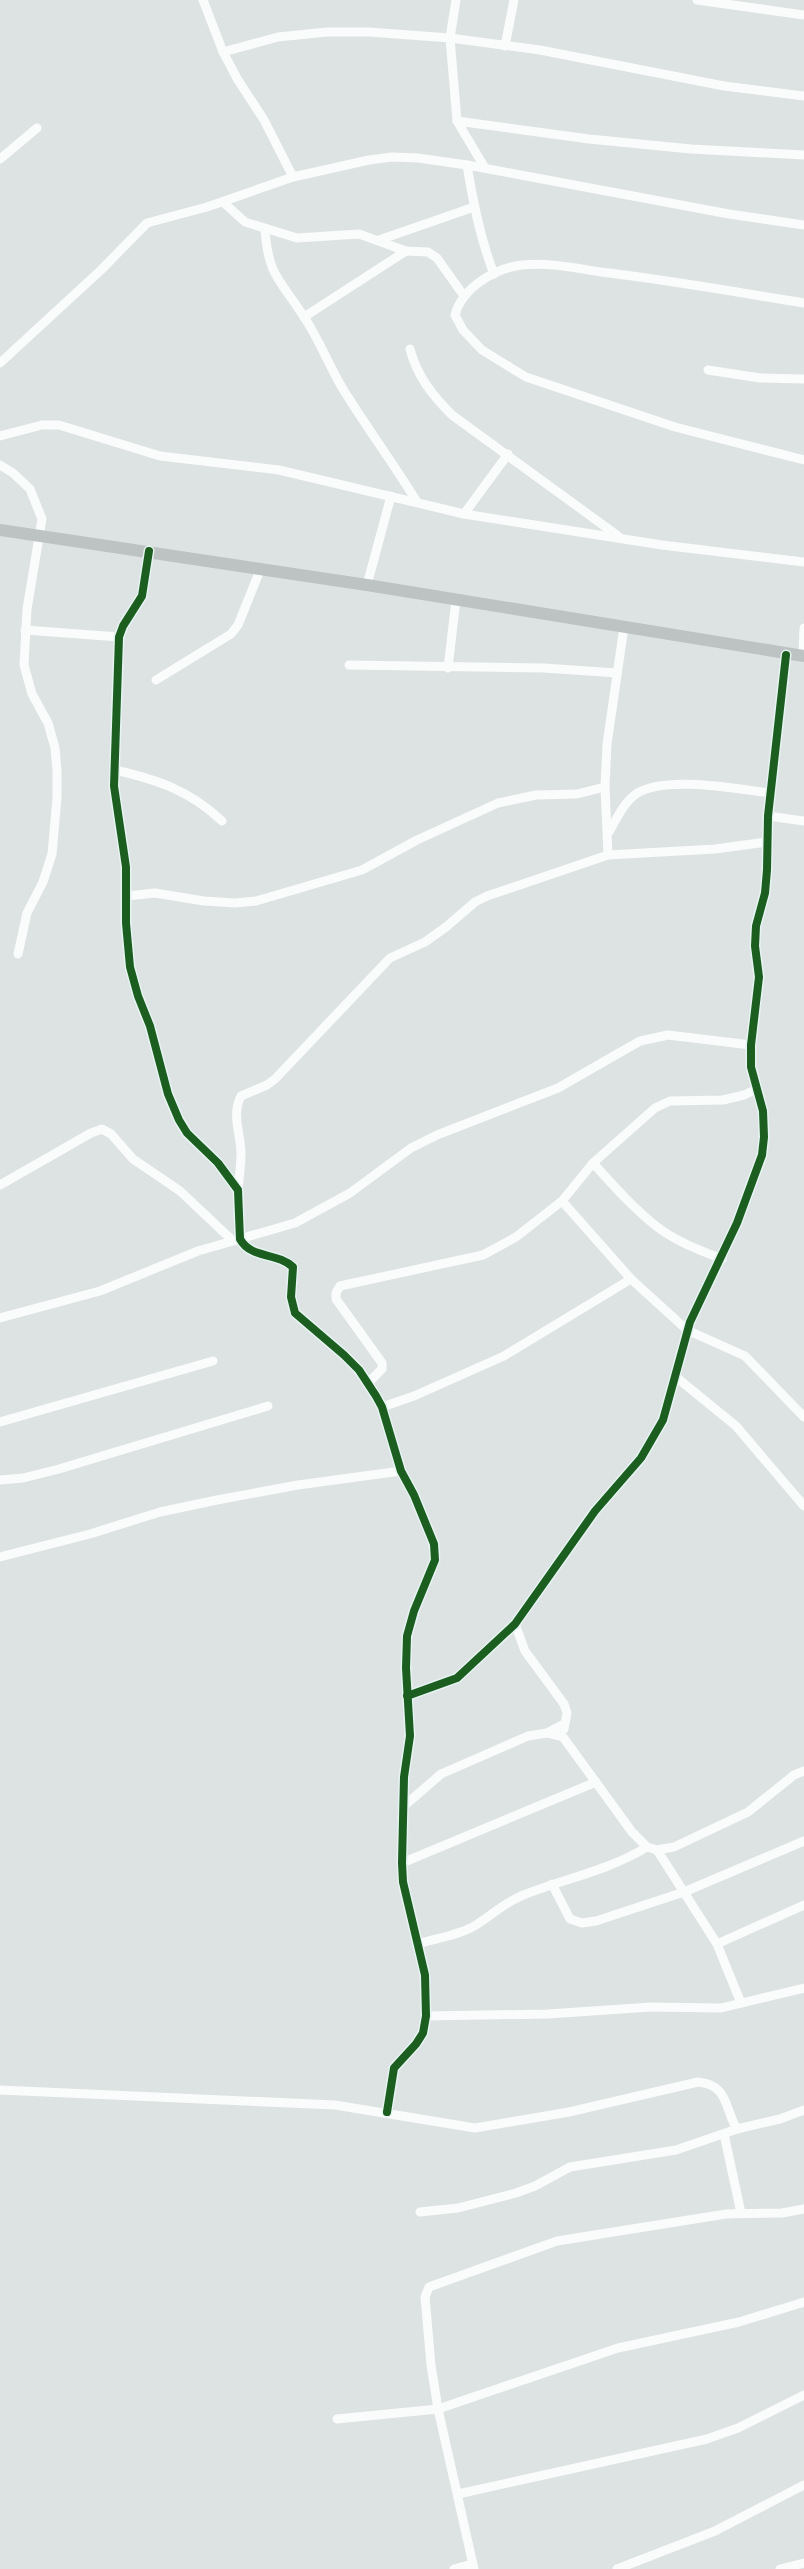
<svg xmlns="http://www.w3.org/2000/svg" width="804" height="2569" viewBox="0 0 804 2569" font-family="'DejaVu Sans',sans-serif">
	<rect width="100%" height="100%" fill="#dce3e2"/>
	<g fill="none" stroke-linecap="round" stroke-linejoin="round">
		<!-- street -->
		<g stroke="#fafbfb" stroke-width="9">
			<path d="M203 0 223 52 238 80 264 120 293 177"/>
			<path d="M456 0 450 38 457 121 485 168"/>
			<path d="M697 0 804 15"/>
			<path d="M505 46 514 0"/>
			<path d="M223 52 278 37 327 32H369L450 38 540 50 724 86 804 96"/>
			<path d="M457 121 589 139 691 149 804 155"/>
			<path d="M0 159 37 128"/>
			<path d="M467 165C473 202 480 238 494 274"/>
			<path d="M223 202 245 222 297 238 359 234 406 251 428 252 437 258 464 296"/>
			<path d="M265 229C268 277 281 280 304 317 321 342 331 372 348 397 370 432 395 466 417 502"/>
			<path d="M379 240 474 207"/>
			<path d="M804 303C736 292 669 280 601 272 575 268 548 262 522 265 495 268 462 288 455 315L463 330 482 350 526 377 675 427 804 460"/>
			<path d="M304 317 406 251"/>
			<path d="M410 349C417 376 432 395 452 415L618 536"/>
			<path d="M0 363 101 270 147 223 207 207 293 177 369 160 392 157 418 158 467 165 729 214 804 225"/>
			<path d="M708 370 760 378 804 379"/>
			<path d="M0 436 42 425H59L160 456 279 470 464 514 662 545 804 562"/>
			<path d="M0 465 13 473 30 489 42 519 27 609 24 665 32 694 48 723 55 748 57 771V798L52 854 43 882 27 913 18 954"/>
			<path d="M464 514 508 454"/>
			<path d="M149 551 142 596 123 626 119 637 114 786 126 867V923L130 967 138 996 150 1026 168 1094 179 1120 187 1133 218 1163 238 1190 240 1239C251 1259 277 1252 293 1267L291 1297 295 1313 344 1355 359 1370 376 1396 382 1407 401 1471 414 1495 434 1544 435 1560 414 1611 407 1636 406 1668 410 1736 404 1777 402 1863 403 1882 425 1975 426 2016 423 2033 416 2044 394 2068 387 2112"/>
			<path d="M367 585 391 496"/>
			<path d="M25 630 119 637"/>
			<path d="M803 656 804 628"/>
			<path d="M349 665 544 668 617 673"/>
			<path d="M448 668 456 600"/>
			<path d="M156 680 231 634 238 625 261 568"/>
			<path d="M115 770C158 780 189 790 222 821"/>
			<path d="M768 816 804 821"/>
			<path d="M609 832C616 820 624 802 636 794 665 775 736 789 770 793"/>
			<path d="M608 855 605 787 607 744 624 627"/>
			<path d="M127 896 155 893 204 901 235 903 256 901 362 870 417 840 498 803 536 795 577 794 605 787"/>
			<path d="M593 1163C613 1185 633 1208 656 1226 675 1241 699 1250 722 1259"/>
			<path d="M0 1185 91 1133 102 1129 111 1134 133 1159 180 1191 232 1240"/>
			<path d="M238 1190C239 1178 241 1166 241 1154 241 1134 231 1115 241 1096L267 1085 275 1079 390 958 425 942 446 927 475 902 487 896 608 855 715 849 767 842"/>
			<path d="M562 1201 631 1279 687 1330 745 1356 804 1417"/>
			<path d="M0 1318 100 1291 198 1251 295 1223 350 1193 411 1148 437 1135 558 1088 640 1041 668 1035 751 1045"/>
			<path d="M676 1377 736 1426 804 1506"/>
			<path d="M368 1383 382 1369V1363L336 1299V1293L340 1286 483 1255 516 1237 562 1201 593 1163 655 1108 670 1101 723 1100 744 1095 757 1089"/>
			<path d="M382 1407 414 1396 504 1356 631 1279"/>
			<path d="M0 1422 213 1361"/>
			<path d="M0 1480 23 1478 59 1469 268 1406"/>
			<path d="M0 1557 90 1534 160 1512 217 1500 298 1485 401 1471"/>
			<path d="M515 1624 525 1651 564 1704 567 1713 564 1729"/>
			<path d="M407 1696 457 1678 515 1624 595 1511 641 1458 663 1420 690 1322 737 1223 762 1155 764 1137 763 1111 751 1067V1045L759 977 755 946 756 926 765 893 767 870 768 816 786 655"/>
			<path d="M547 1733 563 1737 632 1832 647 1847 657 1850 674 1847 748 1812 794 1775 804 1771"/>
			<path d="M403 1807 441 1774 528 1736 547 1733 564 1724"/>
			<path d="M657 1850 717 1944 741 2003"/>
			<path d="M402 1863 596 1782"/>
			<path d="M552 1884 570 1919 582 1923 596 1921 684 1892 804 1841"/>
			<path d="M418 1944C437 1938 460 1935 476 1925 492 1915 504 1903 521 1896 563 1879 608 1871 647 1847"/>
			<path d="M717 1944 804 1905"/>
			<path d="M426 2016 548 2014 651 2007 721 2008 804 1988"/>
			<path d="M0 2090 335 2105 475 2128 569 2112 698 2082C729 2085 724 2108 737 2129L780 2119 804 2110"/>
			<path d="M724 2134 741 2213"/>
			<path d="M420 2212 458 2208 516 2193 535 2186 570 2167 676 2150 737 2129"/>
			<path d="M337 2419 438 2409 618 2348 739 2322 804 2302"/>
			<path d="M458 2494 707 2439 738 2428 804 2395"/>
			<path d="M454 2569 472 2564"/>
			<path d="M474 2569 438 2409 431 2365 425 2297 429 2287 557 2241 726 2214 782 2213 804 2209"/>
			<path d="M617 2569 715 2531 804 2485"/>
			<path d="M780 2569 804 2563"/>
		</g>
		<!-- secondary -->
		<path stroke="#bdc2c2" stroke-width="12" d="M0 530 367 585 804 656"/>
		<!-- cycleway casing -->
		<g stroke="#e6f4f2" stroke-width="11">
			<g id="cycleway">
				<path d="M149 551 142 596 123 626 119 637 114 786 126 867V923L130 967 138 996 150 1026 168 1094 179 1120 187 1133 218 1163 238 1190 240 1239C251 1259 277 1252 293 1267L291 1297 295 1313 344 1355 359 1370 376 1396 382 1407 401 1471 414 1495 434 1544 435 1560 414 1611 407 1636 406 1668 410 1736 404 1777 402 1863 403 1882 425 1975 426 2016 423 2033 416 2044 394 2068 387 2112"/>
				<path d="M407 1696 457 1678 515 1624 595 1511 641 1458 663 1420 690 1322 737 1223 762 1155 764 1137 763 1111 751 1067V1045L759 977 755 946 756 926 765 893 767 870 768 816 786 655"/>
			</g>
		</g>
		<!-- cycleway -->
		<use href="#cycleway" stroke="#1b5e20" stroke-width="8"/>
	</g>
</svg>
